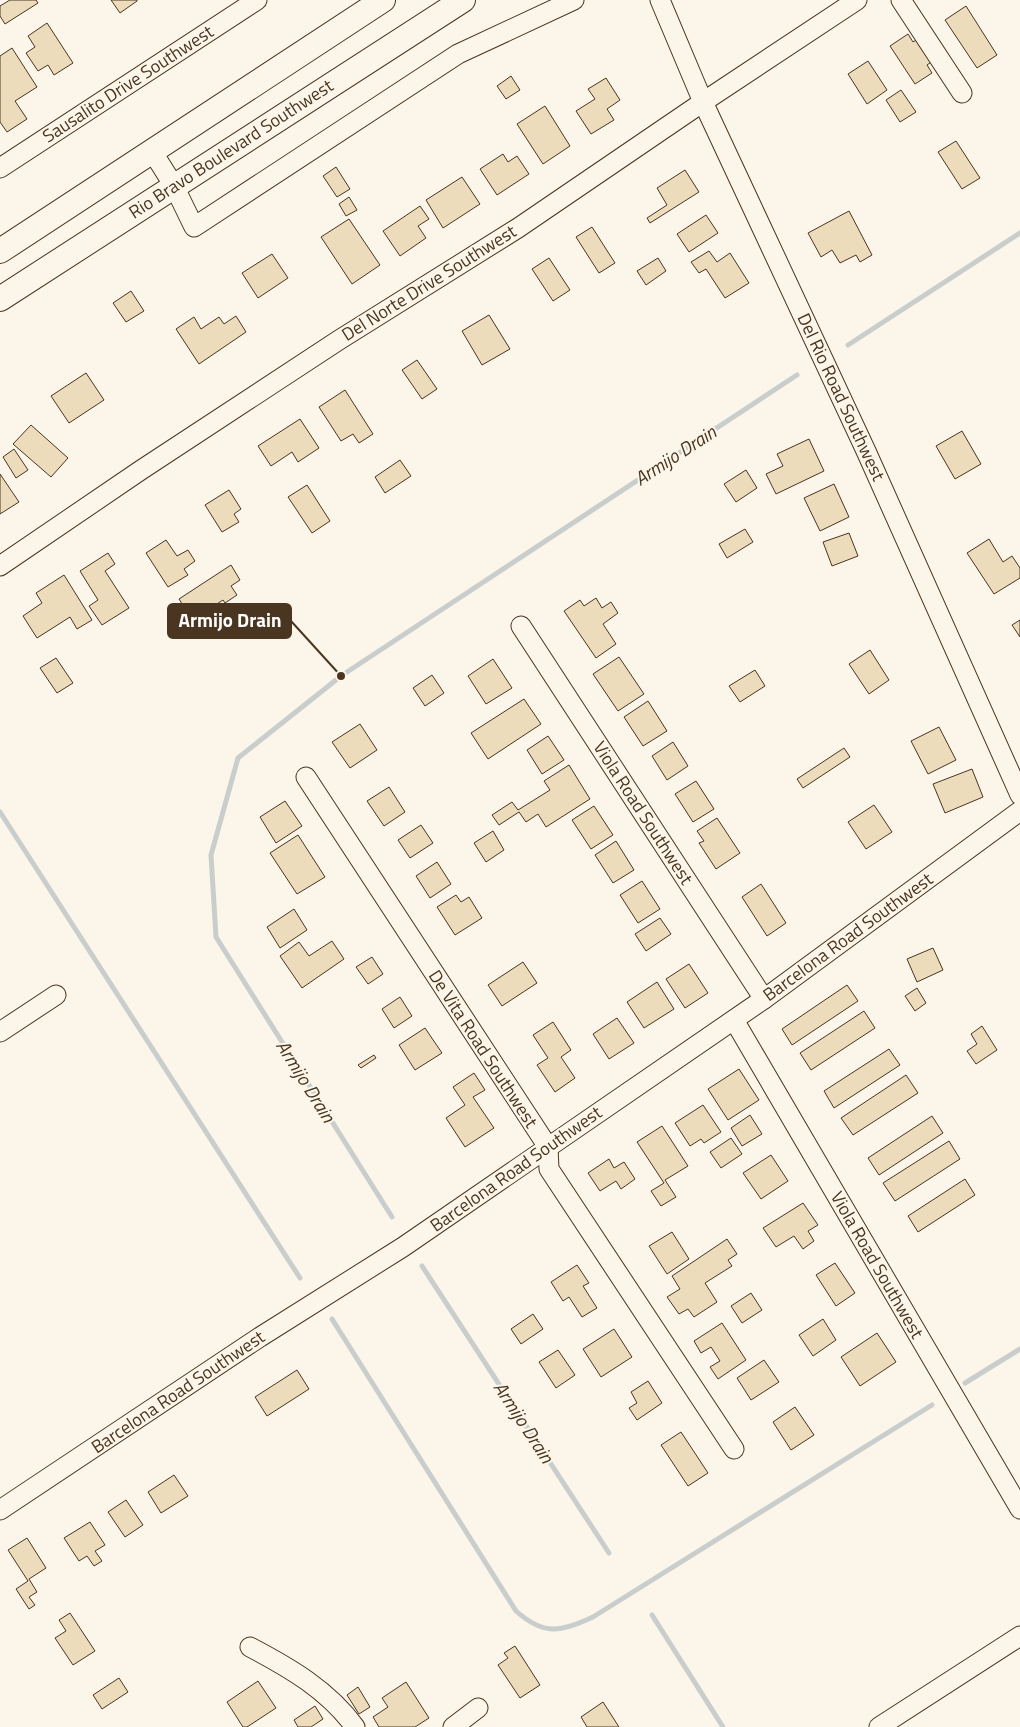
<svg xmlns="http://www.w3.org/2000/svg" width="1020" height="1727" viewBox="0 0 1020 1727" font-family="'Titillium Web',sans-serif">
	<rect width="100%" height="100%" fill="#fbf6e9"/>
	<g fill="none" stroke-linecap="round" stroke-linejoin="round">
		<!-- stream -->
		<g stroke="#c9cecd" stroke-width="5">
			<path d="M848 345 1020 233"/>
			<path d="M0 812 300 1278"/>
			<path d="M392 1217 216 937 211 855 238 758 341 676 797 375"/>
			<path d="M422 1266 609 1553"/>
			<path d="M332 1319 516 1611C544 1636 561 1632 593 1617L932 1405"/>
			<path d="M965 1383 1020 1349"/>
			<path d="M652 1615 723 1727"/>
		</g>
	</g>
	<!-- building -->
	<g fill="#ecdcbc" stroke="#4a3520">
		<path d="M10 0H36L38 3 5 24 0 16V6Z"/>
		<path d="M111 0H137V1L120 13Z"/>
		<path d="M966 6 997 55 977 68 945 20Z"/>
		<path d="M47 23 73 63 54 75 48 65 38 71 26 53 35 47 28 36Z"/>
		<path d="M908 34 913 42 919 38 934 60 927 65 932 73 915 84 890 46Z"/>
		<path d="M12 48 37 87 15 101 27 119 7 132 0 122V56Z"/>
		<path d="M868 61 887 90 867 104 848 74Z"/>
		<path d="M511 76 520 90 506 99 497 86Z"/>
		<path d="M606 78 620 100 607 109 614 120 591 134 576 111 595 99 588 89Z"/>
		<path d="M901 90 916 112 900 122 886 100Z"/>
		<path d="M545 106 570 146 543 164 517 124Z"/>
		<path d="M956 141 980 178 962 189 938 152Z"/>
		<path d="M503 154 508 162 517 156 529 174 497 195 480 169Z"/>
		<path d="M336 167 350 189 337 197 323 176Z"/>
		<path d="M685 170 699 192 650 223 647 218 667 205 657 188Z"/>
		<path d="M462 177 480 204 443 228 426 200Z"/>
		<path d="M349 197 357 210 346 216 339 204Z"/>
		<path d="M420 206 429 219 418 226 426 238 400 256 383 231Z"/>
		<path d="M849 211 872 255 860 262 856 255 840 263 832 250 821 257 808 233Z"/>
		<path d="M706 215 718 233 689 252 677 234Z"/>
		<path d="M349 219 380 265 352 284 321 237Z"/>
		<path d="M592 227 615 263 599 273 576 237Z"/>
		<path d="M709 251 717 262 730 253 749 283 725 298 706 269 699 273 691 262Z"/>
		<path d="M272 254 288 278 258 298 242 273Z"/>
		<path d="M549 258 570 290 553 301 532 269Z"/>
		<path d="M658 258 666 271 646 285 637 271Z"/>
		<path d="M131 291 144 311 126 322 113 303Z"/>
		<path d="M489 315 510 349 482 365 462 331Z"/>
		<path d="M236 316 246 332 199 364 176 329 194 317 201 329 219 317 224 324Z"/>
		<path d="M417 360 437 389 422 399 402 370Z"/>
		<path d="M86 373 104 400 69 423 51 396Z"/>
		<path d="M345 390 373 434 359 443 353 434 341 441 319 407Z"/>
		<path d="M300 419 319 448 298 462 292 452 271 466 258 446Z"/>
		<path d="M31 425 68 458 51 477 13 444Z"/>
		<path d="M962 431 981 464 955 479 936 446Z"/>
		<path d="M809 439 824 471 776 494 766 474 783 466 777 454Z"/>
		<path d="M14 449 28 470 16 478 3 457Z"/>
		<path d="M400 460 411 476 385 493 375 477Z"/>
		<path d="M746 470 757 488 736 502 724 484Z"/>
		<path d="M0 474 19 502 0 514Z"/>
		<path d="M834 484 849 517 820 531 804 498Z"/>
		<path d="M307 485 330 521 312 533 288 497Z"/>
		<path d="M229 490 241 509 234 514 239 522 222 532 205 505Z"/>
		<path d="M745 529 753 542 727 558 719 544Z"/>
		<path d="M849 533 858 556 832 566 823 542Z"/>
		<path d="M989 539 1003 562 1012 556 1020 568V578L994 594 967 553Z"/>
		<path d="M166 540 177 556 188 550 195 561 184 569 188 575 168 587 146 553Z"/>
		<path d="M108 553 115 564 105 571 129 608 102 625 89 606 98 600 80 571Z"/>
		<path d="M231 565 240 580 231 586 237 595 225 603 223 600 203 613 200 608 189 615 179 599Z"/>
		<path d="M64 575 92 620 77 629 70 617 37 638 23 616 42 603 36 593Z"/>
		<path d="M596 598 602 608 611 602 618 613 603 624 616 644 596 658 564 611 580 600 584 606Z"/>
		<path d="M1020 620V637L1012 625Z"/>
		<path d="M870 650 889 680 869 694 849 664Z"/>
		<path d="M619 657 644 694 618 711 593 674Z"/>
		<path d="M56 658 73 683 57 693 40 668Z"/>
		<path d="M493 659 512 688 486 704 468 676Z"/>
		<path d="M755 670 765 686 740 702 729 686Z"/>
		<path d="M432 675 444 693 425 706 413 688Z"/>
		<path d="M524 699 541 724 488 759 471 733Z"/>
		<path d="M648 701 667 731 643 746 624 717Z"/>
		<path d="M360 724 377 750 350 768 332 742Z"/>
		<path d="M939 727 956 760 928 774 911 741Z"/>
		<path d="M548 736 564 760 542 774 527 750Z"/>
		<path d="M673 742 688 766 667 780 652 756Z"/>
		<path d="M844 748 850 757 803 788 797 779Z"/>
		<path d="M569 765 590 799 546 827 538 814 526 822 519 812 499 825 492 815 512 802 518 810 550 790 544 781Z"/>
		<path d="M972 769 983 797 945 813 933 784Z"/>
		<path d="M696 781 714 809 693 822 675 794Z"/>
		<path d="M389 787 405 812 384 826 367 801Z"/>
		<path d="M285 801 302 826 276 843 260 817Z"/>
		<path d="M874 805 892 832 866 849 848 822Z"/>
		<path d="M594 806 613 835 591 849 572 820Z"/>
		<path d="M717 818 740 853 716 869 699 843 704 841 697 831Z"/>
		<path d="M421 825 433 843 410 858 398 840Z"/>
		<path d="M493 831 504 850 486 862 474 843Z"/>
		<path d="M298 835 325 877 297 894 270 853Z"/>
		<path d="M616 841 634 870 613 883 595 855Z"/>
		<path d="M437 862 451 884 430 898 416 876Z"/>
		<path d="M642 881 660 909 638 923 620 895Z"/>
		<path d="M761 884 786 923 767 936 742 897Z"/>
		<path d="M456 895 461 902 469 897 482 918 455 935 437 907Z"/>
		<path d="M294 909 307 930 280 948 267 927Z"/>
		<path d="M660 918 671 934 646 951 635 934Z"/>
		<path d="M332 941 344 959 302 988 280 956 299 942 309 956Z"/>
		<path d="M933 948 943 970 917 982 907 959Z"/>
		<path d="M372 957 383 974 368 984 356 967Z"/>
		<path d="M523 962 537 983 502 1006 488 985Z"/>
		<path d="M689 964 708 993 685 1008 666 979Z"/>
		<path d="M657 982 674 1009 644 1028 627 1002Z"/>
		<path d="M847 985 858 1001 792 1045 782 1029Z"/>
		<path d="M917 988 926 1003 915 1011 905 996Z"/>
		<path d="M400 997 412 1016 394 1028 382 1009Z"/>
		<path d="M864 1011 875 1028 811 1070 800 1053Z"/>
		<path d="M617 1018 634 1043 609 1059 593 1034Z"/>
		<path d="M553 1022 571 1050 561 1057 575 1078 555 1092 537 1065 548 1058 533 1035Z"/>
		<path d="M982 1026 997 1050 976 1064 967 1051 977 1044 971 1034Z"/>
		<path d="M425 1028 442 1053 415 1070 399 1045Z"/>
		<path d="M889 1049 900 1065 834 1108 824 1091Z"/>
		<path d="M374 1055 376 1058 361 1068 358 1065Z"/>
		<path d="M739 1069 759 1100 728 1120 708 1089Z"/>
		<path d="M474 1073 485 1090 473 1097 494 1128 465 1147 446 1118 465 1105 453 1087Z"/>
		<path d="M906 1075 918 1093 853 1135 841 1118Z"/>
		<path d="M703 1105 721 1132 704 1143 701 1139 690 1146 675 1123Z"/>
		<path d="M750 1115 762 1134 742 1146 731 1128Z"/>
		<path d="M932 1116 943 1133 879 1175 868 1158Z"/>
		<path d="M662 1126 688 1166 665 1180 676 1197 661 1206 651 1191 664 1183 637 1142Z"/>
		<path d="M731 1138 742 1154 721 1168 710 1152Z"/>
		<path d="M949 1141 960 1159 895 1201 883 1183Z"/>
		<path d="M771 1155 788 1181 761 1199 743 1173Z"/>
		<path d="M609 1159 614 1168 624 1162 635 1179 621 1189 616 1181 600 1191 588 1173Z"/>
		<path d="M965 1179 975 1195 918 1232 908 1216Z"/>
		<path d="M803 1203 818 1225 808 1231 814 1241 803 1249 794 1236 776 1247 763 1228Z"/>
		<path d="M672 1232 689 1259 667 1274 649 1246Z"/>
		<path d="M727 1239 737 1254 728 1260 732 1266 705 1283 717 1302 694 1317 688 1309 679 1314 667 1297 680 1289 672 1276Z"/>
		<path d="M835 1263 855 1293 836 1306 816 1275Z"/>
		<path d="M577 1265 589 1283 583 1286 597 1308 582 1317 569 1297 563 1301 551 1282Z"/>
		<path d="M751 1293 762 1310 742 1323 731 1306Z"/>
		<path d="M533 1314 543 1329 521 1344 511 1329Z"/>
		<path d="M823 1319 836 1340 813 1356 799 1335Z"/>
		<path d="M722 1323 746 1360 718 1379 710 1367 720 1361 711 1347 701 1353 694 1341Z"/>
		<path d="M614 1329 632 1357 601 1377 583 1349Z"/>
		<path d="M877 1333 896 1362 860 1386 841 1357Z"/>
		<path d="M558 1350 575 1375 556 1388 539 1362Z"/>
		<path d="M764 1360 779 1382 751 1400 737 1378Z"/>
		<path d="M297 1370 309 1389 267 1416 255 1397Z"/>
		<path d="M648 1381 662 1403 637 1420 629 1408 637 1403 631 1392Z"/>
		<path d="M795 1407 814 1435 791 1450 773 1422Z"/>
		<path d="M681 1432 708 1473 688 1486 661 1445Z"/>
		<path d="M174 1475 188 1496 161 1513 148 1492Z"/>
		<path d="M126 1500 143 1525 125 1537 108 1512Z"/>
		<path d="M90 1522 105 1545 95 1551 102 1561 94 1566 87 1556 79 1561 64 1538Z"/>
		<path d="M27 1538 46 1568 29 1579 37 1592 29 1597 35 1605 29 1609 16 1589 28 1581 8 1550Z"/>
		<path d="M70 1613 95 1651 73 1665 55 1638 66 1631 59 1620Z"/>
		<path d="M515 1646 540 1685 520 1698 498 1665 508 1658 504 1653Z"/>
		<path d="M119 1678 128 1692 102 1709 93 1695Z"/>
		<path d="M258 1681 276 1708 247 1727H243L227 1702Z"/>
		<path d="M406 1682 429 1718 415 1727H379L373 1717 388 1707 382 1698Z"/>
		<path d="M358 1687 370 1707 359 1714 347 1695Z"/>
		<path d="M603 1702 619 1727H587L581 1717Z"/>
		<path d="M315 1706 323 1719 311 1727H298L294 1720Z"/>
	</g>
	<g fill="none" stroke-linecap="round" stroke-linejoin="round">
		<!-- minor casing -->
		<g stroke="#4a3520" stroke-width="21">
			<g id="minor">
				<path d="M660 0 703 102 866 451 1020 795"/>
				<path d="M901 0 962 93"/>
				<path d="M152 151 174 186 194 227 458 54 574 0"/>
				<path d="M0 168 257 0"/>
				<path d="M0 566 141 470 339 340 518 228 703 102 857 0"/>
				<path d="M521 626 764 999"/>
				<path d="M306 777 548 1147 549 1169 734 1449"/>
				<path d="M734 1020 1020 1509"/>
				<path d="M0 1032 56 995"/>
				<path d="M0 1510 260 1337 403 1247 764 999 1020 811"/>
				<path d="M250 1647C290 1668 328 1690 355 1727"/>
				<path d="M453 1727 478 1708"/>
				<path d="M879 1727 1020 1636"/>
			</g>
		</g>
		<!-- major casing -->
		<g stroke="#4a3520" stroke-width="26">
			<g id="major">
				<path d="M0 251 383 0"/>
				<path d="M0 299 463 0"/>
			</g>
		</g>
		<!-- minor -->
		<use href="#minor" stroke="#fbf6e9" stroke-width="19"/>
		<!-- major -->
		<use href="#major" stroke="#fbf6e9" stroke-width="24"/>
	</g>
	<g text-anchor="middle" stroke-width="4" stroke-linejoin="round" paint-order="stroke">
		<!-- street labels -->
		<g font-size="18" fill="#4a3520" stroke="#fbf6e9">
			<text transform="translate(128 84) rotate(-33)" y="6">Sausalito Drive Southwest</text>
			<text transform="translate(231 149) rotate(-33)" y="6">Rio Bravo Boulevard Southwest</text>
			<text transform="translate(429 283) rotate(-32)" y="6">Del Norte Drive Southwest</text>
			<text transform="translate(841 397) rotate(65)" y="6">Del Rio Road Southwest</text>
			<text transform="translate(643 813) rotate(57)" y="6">Viola Road Southwest</text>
			<text transform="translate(848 937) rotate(-36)" y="6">Barcelona Road Southwest</text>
			<text transform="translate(483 1049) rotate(57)" y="6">De Vita Road Southwest</text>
			<text transform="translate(516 1169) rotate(-35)" y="6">Barcelona Road Southwest</text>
			<text transform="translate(877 1265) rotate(60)" y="6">Viola Road Southwest</text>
			<text transform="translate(178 1392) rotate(-34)" y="6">Barcelona Road Southwest</text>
		</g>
		<!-- water labels -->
		<g font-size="19" font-style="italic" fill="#4a3520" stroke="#fbf6e9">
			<text transform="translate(675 455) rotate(-33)" y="7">Armijo Drain</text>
			<text transform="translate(306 1081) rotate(58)" y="7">Armijo Drain</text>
			<text transform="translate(524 1422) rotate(57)" y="7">Armijo Drain</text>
		</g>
	</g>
	<!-- callouts -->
	<path fill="none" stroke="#4a3520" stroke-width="2" d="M341 676L291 621"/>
	<circle fill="#4a3520" stroke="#fbf6e9" stroke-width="2" cx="341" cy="676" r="5"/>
	<rect fill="#4a3520" stroke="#4a3520" stroke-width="2" x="168" y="604" width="123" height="34" rx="5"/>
	<g font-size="19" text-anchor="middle" font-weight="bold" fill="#fff">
		<text x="230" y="627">Armijo Drain</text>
	</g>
</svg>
